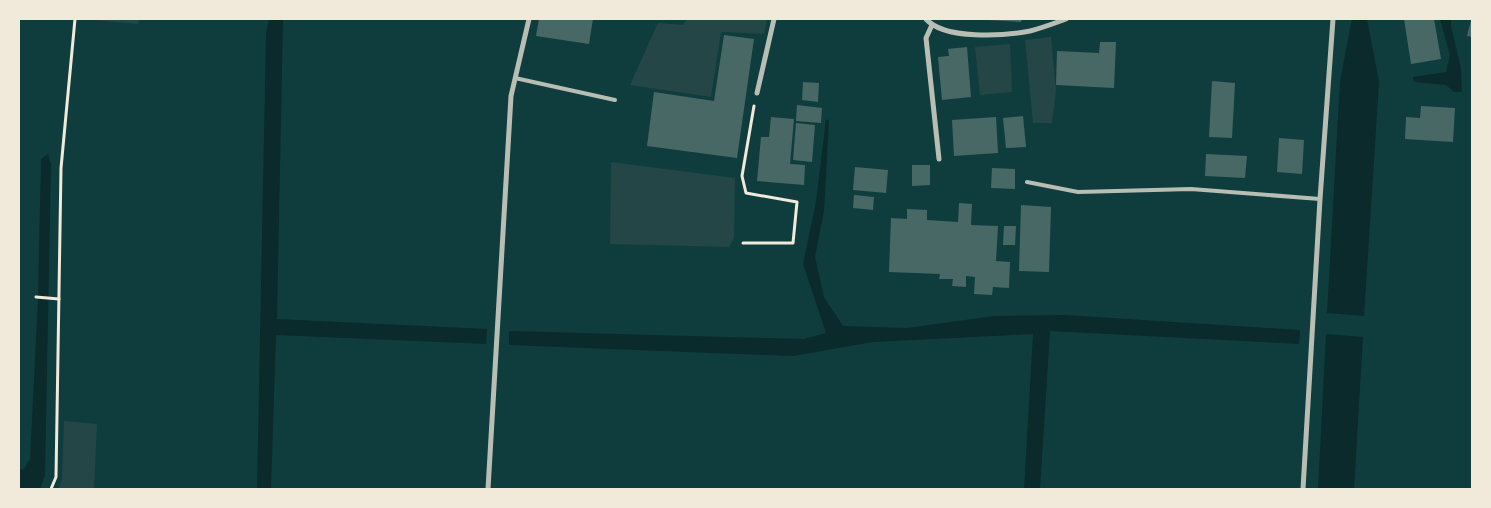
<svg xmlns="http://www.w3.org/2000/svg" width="1491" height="508" viewBox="0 0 1491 508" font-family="'PT Sans',sans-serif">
	<rect width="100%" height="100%" fill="#0f3d3e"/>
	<!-- green -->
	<g fill="#244646">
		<path d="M82 19H139L138 24Z"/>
		<path d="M687 19H767L764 34 721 32 711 97 630 85 658 23 683 25Z"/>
		<path d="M1051 37 1056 91 1052 123H1033L1025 40Z"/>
		<path d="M1010 44 1012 92 980 95 975 47Z"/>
		<path d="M611 162 735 178 734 238 729 247 610 244Z"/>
		<path d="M64 421 97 424 94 489H58L62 480Z"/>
	</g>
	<!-- water -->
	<g fill="#0a2a2b">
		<path d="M269 19H283L277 319 487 329 486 344 276 335 271 489H257L266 33Z"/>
		<path d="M1352 19H1367L1379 82 1364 316 1327 313 1340 81Z"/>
		<path d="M1440 19H1451V26L1461 69 1462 92H1454L1446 85 1414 82 1413 77 1446 72 1450 55Z"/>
		<path d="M826 119 829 121 824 211 815 257 824 297 843 326 907 328 994 316 1065 315 1300 330 1299 344 1050 331 1040 489H1024L1033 334 873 342 793 356 509 345V331L804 339 826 333 803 264 816 202Z"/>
		<path d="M48 154 51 164 45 475 40 489H19V469L23 470 30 459 38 299 41 159Z"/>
		<path d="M1326 334 1363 337 1354 489H1318Z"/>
	</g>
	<!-- building -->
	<g fill="#486865">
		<path d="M539 19H593L589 44 536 36Z"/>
		<path d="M988 19H1022L1021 22 988 20Z"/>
		<path d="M1404 19H1434L1441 59 1411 64Z"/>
		<path d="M1471 20 1472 21V37L1467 36Z"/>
		<path d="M724 35 754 39 737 158 647 146 654 92 714 101Z"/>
		<path d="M1100 42H1116L1114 88 1056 85 1057 51 1099 53Z"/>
		<path d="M967 47 971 97 942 100 938 57 949 56 948 49Z"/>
		<path d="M1212 81 1235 83 1232 138 1209 137Z"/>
		<path d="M803 82 819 83 818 102 802 100Z"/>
		<path d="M797 105 822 108 821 123 796 121Z"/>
		<path d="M1421 106 1455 108 1453 142 1405 139 1406 117 1420 118Z"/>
		<path d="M1023 116 1026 147 1006 148 1003 118Z"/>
		<path d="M771 117 794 119 790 164 805 165 804 185 757 181 761 137H769Z"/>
		<path d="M996 117 998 153 954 156 952 120Z"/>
		<path d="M796 123 815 125 812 162 793 160Z"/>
		<path d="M1279 138 1304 140 1302 174 1277 172Z"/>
		<path d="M1206 154 1247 156 1245 178 1205 176Z"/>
		<path d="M912 165H930V185L912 186Z"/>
		<path d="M855 167 888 170 886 193 853 190Z"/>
		<path d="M992 168 1015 169V189L991 188Z"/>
		<path d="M854 195 874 197 873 210 853 208Z"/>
		<path d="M959 203 972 204 971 225 998 226 996 261 1010 262 1009 288 993 287 992 295 974 294 975 277 966 276V287L952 286 953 279H939L940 274 889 272 891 218 907 219V209L927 210V220L958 222Z"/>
		<path d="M1021 205 1051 207 1049 272 1019 271Z"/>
		<path d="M1004 226H1016L1015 245H1003Z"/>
	</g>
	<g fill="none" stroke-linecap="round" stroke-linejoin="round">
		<!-- path -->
		<g stroke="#f1e9da" stroke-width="3">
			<path d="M743 243H793L797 202 746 193 742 176 754 106"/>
			<path d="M36 297 59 299"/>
			<path d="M51 489 56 477 61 168 75 19"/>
		</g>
		<!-- service -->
		<g stroke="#b8beb3" stroke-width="4">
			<path d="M515 78 615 100"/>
			<path d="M1027 182 1078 192 1191 189 1320 199"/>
		</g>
		<!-- minor -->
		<g stroke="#b8beb3" stroke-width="5">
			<path d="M926 19C944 40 1004 36 1030 31 1042 28 1055 23 1066 19"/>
			<path d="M932 25 926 38 939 159"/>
			<path d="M757 93 774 19"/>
			<path d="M488 489 511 96 529 19"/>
			<path d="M1303 489 1320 199 1333 19"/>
		</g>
	</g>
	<!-- border -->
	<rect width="1491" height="508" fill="none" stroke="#f1e9da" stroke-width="40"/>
</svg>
